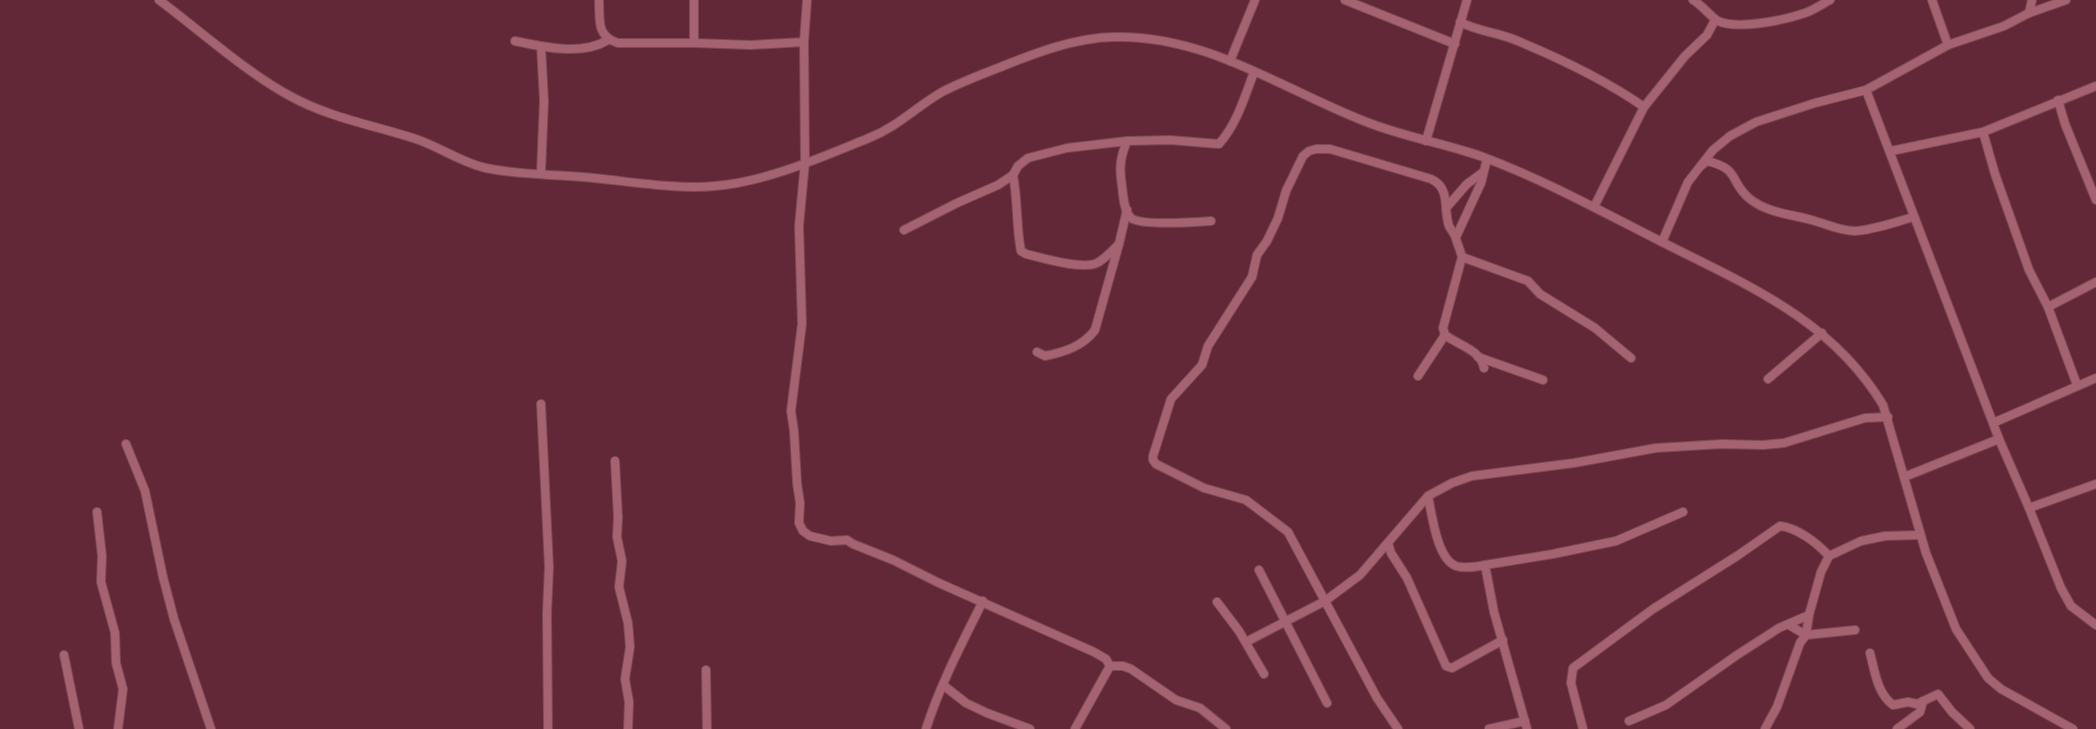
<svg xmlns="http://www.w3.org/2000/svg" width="2096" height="729" viewBox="0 0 2096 729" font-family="Lora,serif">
	<rect width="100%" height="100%" fill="#632837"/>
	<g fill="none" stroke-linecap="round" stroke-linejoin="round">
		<!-- minor casing -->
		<g stroke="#7c4957" stroke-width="10">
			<g id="minor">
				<path d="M159 0C202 32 243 70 290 96 330 118 373 125 416 139 440 147 462 163 486 168 517 175 550 174 582 177 622 180 675 190 715 186 766 182 822 157 869 138 897 127 916 107 942 92 961 82 983 74 1003 66 1038 52 1075 38 1113 37 1205 34 1282 89 1364 121 1403 137 1444 143 1483 157 1542 179 1599 210 1656 239 1742 283 1830 317 1883 405L1926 553 1956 629 1988 678 2001 689 2073 729"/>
				<path d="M599 0C600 20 596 36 618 43H694L751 45 804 42"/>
				<path d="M694 0V43"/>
				<path d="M807 0 804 42 805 162 799 226 802 324 791 411 794 431 797 483 800 503 799 523 803 531 810 536 831 541 847 540 853 544 893 560 939 583 1094 652 1106 659 1110 666 1075 729"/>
				<path d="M1345 0 1455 44"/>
				<path d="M1693 0C1702 5 1712 18 1718 21 1738 30 1785 20 1805 13 1814 10 1822 4 1830 0"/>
				<path d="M1932 0 1948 45"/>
				<path d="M2029 13 2032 0"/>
				<path d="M1460 22C1477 31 1495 32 1513 39 1557 57 1604 79 1644 107"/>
				<path d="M515 41C543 47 582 56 608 40"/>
				<path d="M1230 61 1255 0"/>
				<path d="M1866 90 1999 439 2029 508 2061 588 2071 606 2096 625"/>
				<path d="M2058 100 2065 124 2096 200"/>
				<path d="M1983 132 1995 174 2029 270 2048 307 2077 385"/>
				<path d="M1127 141C1120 158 1119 168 1122 186 1123 195 1124 212 1131 218 1141 226 1197 222 1211 221"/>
				<path d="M1426 141 1467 0"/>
				<path d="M1891 151 1983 132 2096 86"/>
				<path d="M1702 165 1707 161C1741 169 1729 182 1750 199 1769 214 1793 214 1815 221 1829 225 1841 231 1855 231 1874 230 1895 222 1914 217"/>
				<path d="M541 173 544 101 541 46"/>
				<path d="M1013 175C1018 200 1016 226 1021 251L1026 254C1043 258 1082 270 1097 263 1105 259 1113 250 1119 244"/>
				<path d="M1594 207 1644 107 1685 56 1707 35 1715 20"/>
				<path d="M1446 208 1467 184 1482 173"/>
				<path d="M904 230 957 203 998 185 1013 175 1018 166 1028 158 1067 148 1127 141 1170 140 1219 144C1237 124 1245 96 1254 72"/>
				<path d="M1456 237 1481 183 1487 159"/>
				<path d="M1662 242 1688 182 1713 150 1730 136 1756 122 1815 103 1866 90 1948 45 2004 26 2029 13 2066 0"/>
				<path d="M1462 257 1528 281 1540 294 1595 328 1631 358"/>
				<path d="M2048 307 2096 282"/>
				<path d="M1037 352 1045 356C1065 352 1083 346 1095 330L1119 244 1127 210"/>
				<path d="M1478 357 1543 380"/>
				<path d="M1418 376 1445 335"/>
				<path d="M1768 379 1822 333"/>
				<path d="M541 404 549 567 547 613 548 729"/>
				<path d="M1993 423 2096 378"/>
				<path d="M126 444 145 491 163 577 174 619 211 729"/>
				<path d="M615 461 618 517 617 537 622 561 619 587 628 623 630 647 625 679 629 702 628 729"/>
				<path d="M1904 477 1999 439"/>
				<path d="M2029 508 2096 484"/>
				<path d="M97 512 102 556 101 582 115 633 116 663 123 689 118 729"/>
				<path d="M1388 543 1391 553 1407 578 1446 666 1452 668 1503 640"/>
				<path d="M1485 565 1553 554 1616 541 1683 512"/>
				<path d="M1259 570 1327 703"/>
				<path d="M1217 602 1239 631 1264 674"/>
				<path d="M1789 625 1806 635 1855 630"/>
				<path d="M1246 642 1325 601 1360 575 1428 496"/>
				<path d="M1870 653C1875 672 1877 693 1893 705L1908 702 1917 704 1938 694 1952 712 1970 729"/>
				<path d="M64 655 79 729"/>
				<path d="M1110 666H1123L1131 669 1176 700 1200 708 1226 729"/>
				<path d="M706 670 707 729"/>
				<path d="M943 685 966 703 987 713 1030 729"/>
				<path d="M1629 721 1666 705 1737 655 1779 628 1809 615"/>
				<path d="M926 729C940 685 962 643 983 601"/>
				<path d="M1398 729 1377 698 1288 532 1246 500 1204 488 1156 464 1153 460V456L1171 399 1202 365 1208 346 1252 277 1257 255 1267 241 1278 218 1286 191 1303 156 1309 151 1316 149H1330L1431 179C1451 188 1443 209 1449 226 1451 230 1455 234 1456 239 1458 245 1460 250 1462 257L1443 328 1445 335C1458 345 1481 350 1484 368"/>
				<path d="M1489 729 1525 721"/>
				<path d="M1527 729 1494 612 1485 565C1476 567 1466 569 1456 566 1437 559 1432 515 1428 496L1452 483 1472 476 1574 463 1656 448 1722 444 1763 445 1784 443 1865 418 1888 417"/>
				<path d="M1583 729 1571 683 1573 668 1653 609 1737 556 1780 526C1798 528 1817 543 1829 556"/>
				<path d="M1765 729 1777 707 1800 643 1806 635 1809 615 1821 572 1829 556 1861 541 1885 536 1920 535"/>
				<path d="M1897 729 1920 712 1923 701"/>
			</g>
		</g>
		<!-- minor -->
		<use href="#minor" stroke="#a56371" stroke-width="8"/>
	</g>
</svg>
